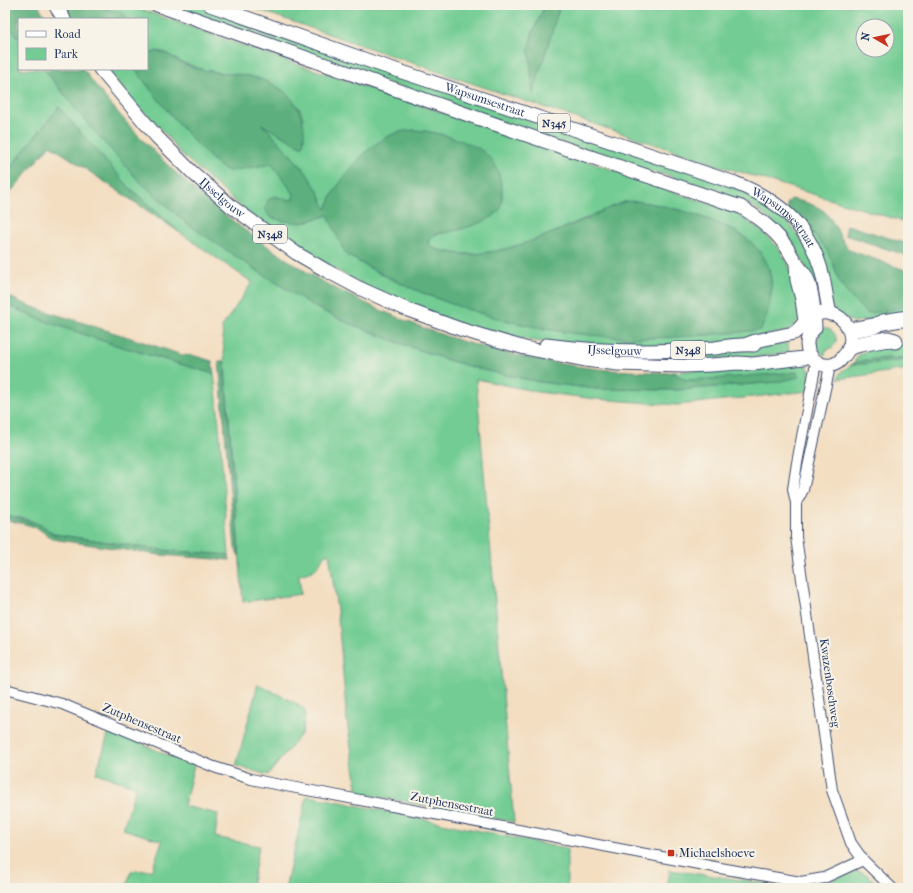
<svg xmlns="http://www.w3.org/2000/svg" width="913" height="893" viewBox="0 0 913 893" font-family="'IM FELL French Canon',serif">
	<rect width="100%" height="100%" fill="#f7f3e8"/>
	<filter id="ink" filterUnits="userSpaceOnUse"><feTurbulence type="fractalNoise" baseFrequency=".025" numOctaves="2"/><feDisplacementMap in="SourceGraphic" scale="8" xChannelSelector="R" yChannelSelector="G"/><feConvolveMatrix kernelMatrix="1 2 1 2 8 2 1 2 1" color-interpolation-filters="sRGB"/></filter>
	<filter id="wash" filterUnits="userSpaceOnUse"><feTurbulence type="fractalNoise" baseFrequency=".012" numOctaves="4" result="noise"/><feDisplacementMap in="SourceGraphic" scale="16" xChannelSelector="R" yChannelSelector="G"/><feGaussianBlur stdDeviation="0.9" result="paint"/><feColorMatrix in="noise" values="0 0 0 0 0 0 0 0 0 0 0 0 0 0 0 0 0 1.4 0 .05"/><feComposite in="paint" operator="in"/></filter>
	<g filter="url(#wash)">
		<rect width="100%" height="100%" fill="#f3dec1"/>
		<!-- green -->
		<g fill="#72cc93" stroke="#467e78" fill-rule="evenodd">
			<path d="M91 5H129L261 52 637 178 664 189 733 211 758 228 771 240 779 249 787 262 794 278 799 320 788 331 724 344 583 347 534 341 484 332 397 303 305 253 247 212 179 152 169 138 147 114 137 107 107 69H135C156 97 178 125 203 150 211 158 218 167 229 171L272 163 294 194 293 199 289 200 274 196 302 223 328 215 333 226 347 255 373 270 391 279 430 296 452 304 505 319 544 329 572 333 647 338 710 335 768 311C771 295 774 279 767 263 763 254 751 242 743 236 724 221 648 198 625 202 622 203 619 204 616 205 607 209 598 213 588 217 551 234 506 256 464 254 459 254 454 253 449 252 442 251 432 249 428 243L429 240 433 235 458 230 482 221 501 206V187L455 139 440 134 425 131 413 130 390 136 377 143 366 152 353 167 341 182 331 198 326 210 318 191 305 171 267 129 259 123 284 136 300 146 303 118 299 108 292 100 279 88 256 78 204 70 181 62 163 52 157 51 150 54 147 50V19H127L122 12 110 10Z"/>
			<path d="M165 5H197L313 45 738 188 784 216 814 258 823 301 815 302 806 267 797 251 788 238 777 226 753 206 737 199 667 175 632 168Z"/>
			<path d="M244 5H545L532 34 533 92 560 5H908V223L717 165 465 81ZM863 26H887V50H863Z"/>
			<path d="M5 21 19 39V69H44L87 123 315 307 346 322 397 342 448 360 483 370 540 382 597 389 677 390 778 382 711 379 686 380 672 372 803 362C813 369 810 380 809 391L677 405 596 399 538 392 476 379 514 822 358 793 347 721 338 617 329 553 324 555C316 571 316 570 299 575L301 594 243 602 222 327 253 281H250L179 232 130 188 79 131 59 107 5 174Z"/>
			<path d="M795 215C807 224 818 236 827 249 833 259 835 271 839 281L891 308 908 306V315L854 322 849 320 834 311Z"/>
			<path d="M5 304C33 317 61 327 91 337 131 350 173 362 214 374L217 399 229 555 160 550 53 534 43 526 26 519 5 515Z"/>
			<path d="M822 328C838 327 842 347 826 350L825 355 819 352C815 346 816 342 820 336V330Z"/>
			<path d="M788 343 789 352 752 358 682 362V356L724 350Z"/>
			<path d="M908 343V357L865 360 854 363C856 359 858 355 862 353 870 347 897 344 908 343Z"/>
			<path d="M908 360V369L838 379 840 373 851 365Z"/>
			<path d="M258 684 299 705 305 710V717L302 733 268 775 236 766Z"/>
			<path d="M110 729 169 756 194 765 184 806 218 814 215 837 259 846 258 852 251 888H126L131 871 152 870 162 841 123 829 136 787 96 773Z"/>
			<path d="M307 796 331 800 567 849V888H285Z"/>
			<path d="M670 870 756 882 786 888H715C703 882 698 887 687 888 680 888 674 888 667 888Z"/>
			<path d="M857 871 866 874 882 888H813L806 886 821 884Z"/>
		</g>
		<!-- forest -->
		<g fill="#5db07d" stroke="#3c706e">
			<path d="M5 5H38L47 19H19V39L5 21Z"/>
			<path d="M63 5H91L110 10 122 12 127 19H72Z"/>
			<path d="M545 5H560L533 94 529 50 532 34Z"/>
			<path d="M147 50 150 53C154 52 157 51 162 52 168 53 174 59 180 62 187 65 195 68 203 70 221 74 240 73 257 78 290 88 309 111 303 146H300L270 129 261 124 267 129 305 171 318 191 326 209C328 206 329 202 331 198 342 176 368 145 391 135 413 125 440 133 462 141 471 145 481 148 488 156 500 167 505 191 501 207 497 221 461 229 448 232 443 233 437 233 433 235 430 237 429 240 428 243 431 249 442 251 449 252 454 253 459 254 464 254 470 255 476 254 482 253 519 249 554 232 588 218 598 213 614 205 624 202 638 199 661 206 675 209 688 212 700 216 712 221 747 234 775 254 771 295 770 307 766 319 761 330 733 333 705 335 676 337 666 337 656 338 646 338 575 338 497 323 431 296 401 285 374 270 347 255L343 249 328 215 302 223 282 221 270 217 265 209 268 200 274 196 289 200 293 199 294 194 272 164 229 171C218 167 211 158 203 150 178 125 156 97 135 69H147Z"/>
			<path d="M44 69H83C148 157 232 229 327 284 346 294 365 303 385 312 411 323 437 334 465 342 508 354 554 364 598 369 620 371 641 371 663 373L672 372 686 380 711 379 797 372 799 377 778 382 677 390 597 389 540 382 483 370 448 360 397 342 346 322 315 307 259 272 186 223 138 180 87 123Z"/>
			<path d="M59 107 79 131 130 188 179 232 50 145 5 199V174Z"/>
			<path d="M791 199C802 201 818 205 826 213 831 219 836 227 839 234 843 240 845 245 849 250L908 271V306L867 314 847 293 839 281 834 266 827 250 806 224 787 209 788 202Z"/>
			<path d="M847 225 908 244V256L845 235Z"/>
			<path d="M5 294C22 305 51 313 71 319 108 331 145 342 182 355L195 356 212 361 214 374 109 343 62 327 36 318 5 304Z"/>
			<path d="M908 357V360L851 365C859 358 896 358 908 357Z"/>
			<path d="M219 361H224L239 556 235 548Z"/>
			<path d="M5 515 36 523 43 526 53 534 160 550 229 555 230 560 160 555 52 539C47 536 44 532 39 529 29 524 16 522 5 520Z"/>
		</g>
	</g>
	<g filter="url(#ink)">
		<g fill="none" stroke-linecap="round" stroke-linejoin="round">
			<!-- minor casing -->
			<g stroke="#3b496d" stroke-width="12">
				<g id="minor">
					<path d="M815 368 797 463 793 489 796 503V537L832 790 851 843 863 860"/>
					<path d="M796 503 803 490 829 371"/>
					<path d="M5 689 62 704 214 767 251 779 270 783 720 868 801 882 824 878 863 860 892 888"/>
				</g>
			</g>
			<!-- major casing -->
			<g stroke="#3b496d" stroke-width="15">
				<g id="major">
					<path d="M55 5 64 19"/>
					<path d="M157 5C351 74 545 143 741 207 757 217 774 229 785 245 789 250 791 256 795 261 798 266 803 271 806 276 812 288 815 314 815 328 813 330 811 332 809 335 802 350 815 368 832 365 836 364 840 361 842 358 864 337 841 304 814 315 805 319 802 327 794 333L755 341 747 344"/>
					<path id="s1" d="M210 5 372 62 735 183C776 199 806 222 820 266 825 281 826 298 830 314"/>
					<path id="s2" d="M100 69 157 137 193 173 232 207 296 253 327 271 359 288 408 310 460 329 483 336 525 348 585 360 618 364 683 366 711 365 738 363 753 364 804 358"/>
					<path d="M796 263 797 280 802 299 805 321"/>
					<path id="s3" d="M546 345C591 351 636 352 681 350 692 349 704 349 715 348 728 346 741 344 754 345"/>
				</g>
			</g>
			<!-- highway casing -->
			<g stroke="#3b496d" stroke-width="17">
				<g id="highway">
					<path d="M850 330 874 326 883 322 908 318"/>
					<path d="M850 347 860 344 888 339 895 341"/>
				</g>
			</g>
			<!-- minor -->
			<use href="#minor" stroke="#fff" stroke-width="10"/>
			<!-- major -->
			<use href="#major" stroke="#fff" stroke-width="13"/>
			<!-- highway -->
			<use href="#highway" stroke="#fff" stroke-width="15"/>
		</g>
	</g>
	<!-- markers -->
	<rect fill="#c8321e" stroke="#f7f3e8" stroke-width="1.5" x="667" y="849" width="8" height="8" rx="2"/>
	<g text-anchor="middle" stroke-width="4" stroke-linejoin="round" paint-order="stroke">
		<!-- shield labels -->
		<g fill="#f7f3e8" stroke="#5d6a87" stroke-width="1">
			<rect x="538" y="114" width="32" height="18" rx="3"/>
			<rect x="253" y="225" width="34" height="18" rx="3"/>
			<rect x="671" y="341" width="34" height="18" rx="3"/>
		</g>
		<g font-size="11" font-weight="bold" fill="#1b2f5e">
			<text x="554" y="127">N345</text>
			<text x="270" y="238">N348</text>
			<text x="688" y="354">N348</text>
		</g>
		<!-- street labels -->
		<g font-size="12" fill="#1b2f5e" stroke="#f7f3e8">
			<text dy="4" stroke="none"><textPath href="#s1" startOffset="291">Wapsumsestraat</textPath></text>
			<text dy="4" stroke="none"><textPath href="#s2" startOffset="178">IJsselgouw</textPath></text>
			<text dy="4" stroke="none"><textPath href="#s1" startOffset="615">Wapsumsestraat</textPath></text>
			<text dy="4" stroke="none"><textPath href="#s3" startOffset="69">IJsselgouw</textPath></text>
			<text transform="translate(830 683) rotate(82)" y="4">Kwazenboschweg</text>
			<text transform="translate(142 723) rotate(23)" y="4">Zutphensestraat</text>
			<text transform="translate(452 804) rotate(11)" y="4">Zutphensestraat</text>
		</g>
		<!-- poi labels -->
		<g font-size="12" fill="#1b2f5e" stroke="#f7f3e8" text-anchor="start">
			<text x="679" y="857">Michaelshoeve</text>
		</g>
	</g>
	<!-- margin -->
	<rect width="913" height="893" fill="none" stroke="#f7f3e8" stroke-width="20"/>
	<!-- legend -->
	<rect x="18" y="18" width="130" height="52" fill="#f7f3e8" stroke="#9fa5b1"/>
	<rect x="26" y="31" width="20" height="6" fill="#ffffff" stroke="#9fa5b1"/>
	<text x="54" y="38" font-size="12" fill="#1b2f5e">Road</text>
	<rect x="26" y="48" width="20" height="12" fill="#72cc93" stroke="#9fa5b1"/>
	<text x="54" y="58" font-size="12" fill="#1b2f5e">Park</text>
	<!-- north arrow -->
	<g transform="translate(875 38) rotate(279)"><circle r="19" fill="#f7f3e8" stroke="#9fa5b1"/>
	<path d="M0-3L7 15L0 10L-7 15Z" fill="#c8321e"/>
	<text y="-6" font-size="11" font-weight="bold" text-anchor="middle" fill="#1b2f5e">N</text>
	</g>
</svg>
